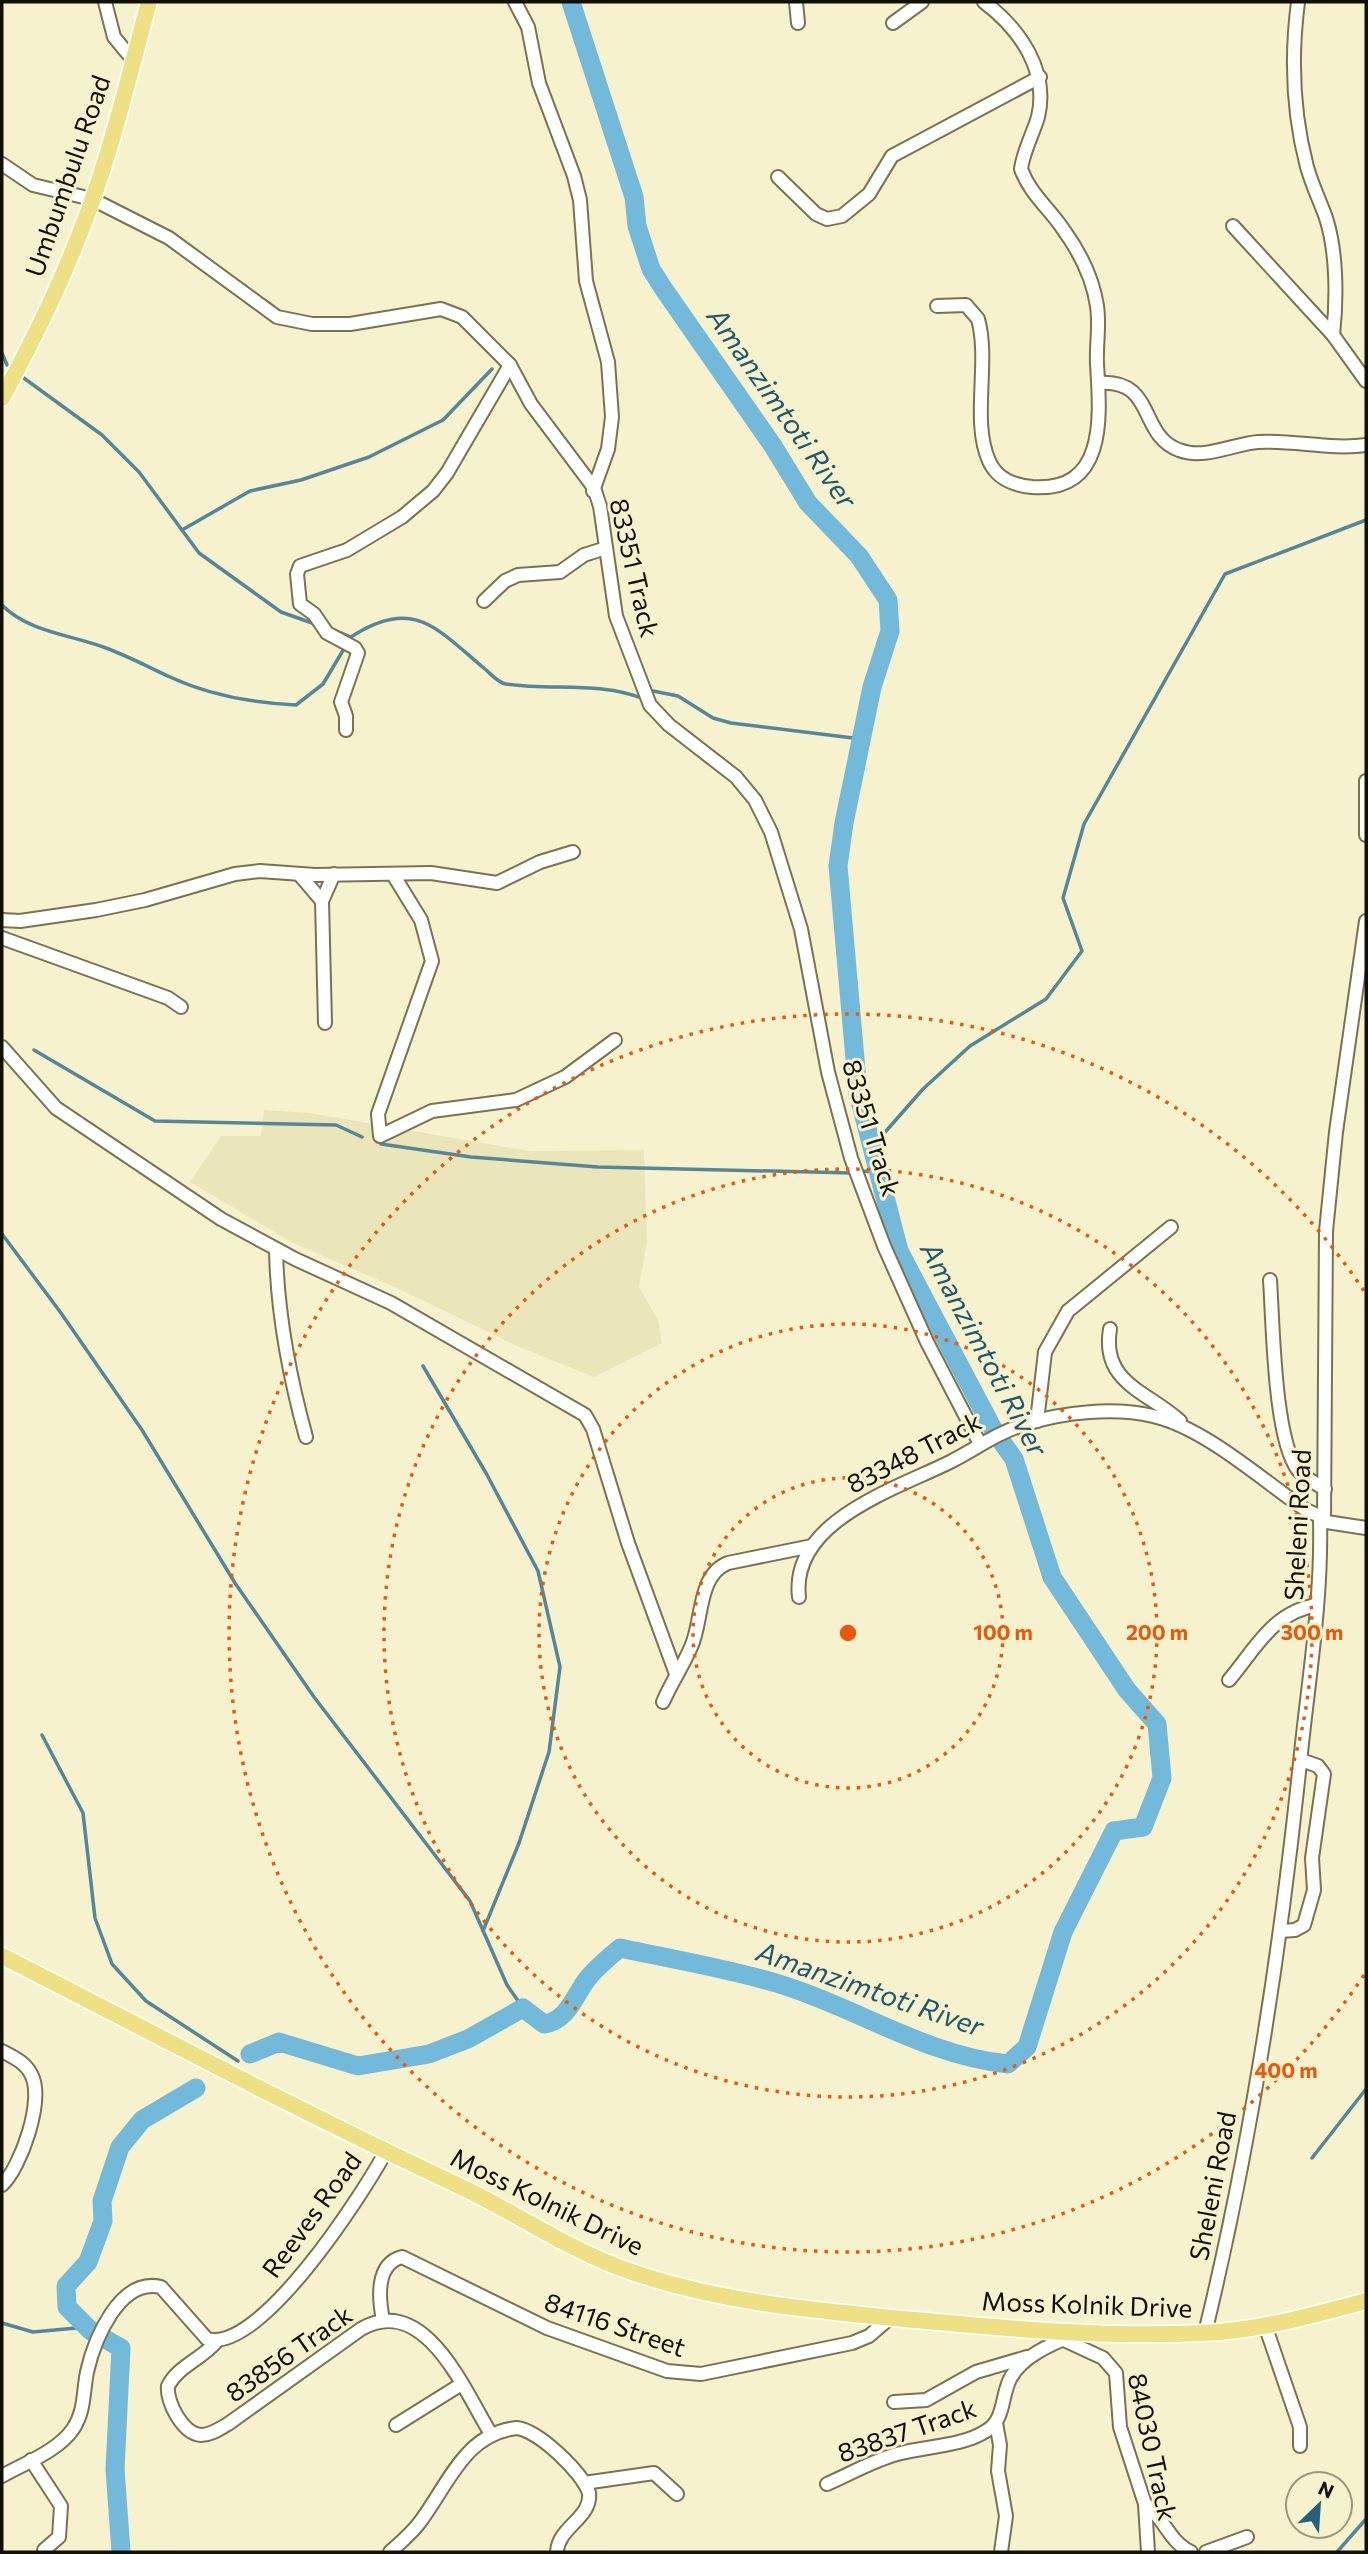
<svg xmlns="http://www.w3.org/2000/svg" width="1368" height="2554" viewBox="0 0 1368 2554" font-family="Commissioner,sans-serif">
	<rect width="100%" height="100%" fill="#f7f2ce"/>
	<!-- built -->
	<path fill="#ebe5ba" d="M264 1110 310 1113 528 1151 644 1150 647 1242 639 1287 658 1320 662 1343 594 1377 517 1346 397 1288 293 1243 190 1182 221 1136H261Z"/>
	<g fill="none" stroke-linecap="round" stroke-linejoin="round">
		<!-- stream -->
		<g stroke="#568699" stroke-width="3.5">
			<path d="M2 353 7 365"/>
			<path d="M21 376 102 435 139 472 199 553 281 612 315 624"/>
			<path d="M182 530 250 491 301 480 369 457 443 420 492 369"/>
			<path d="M2 605C28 632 72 635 106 648 128 656 148 667 170 677 209 695 253 703 296 705L323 684 351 637"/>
			<path d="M329 628 351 637C414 596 437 629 485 669 491 674 498 683 506 684 552 691 600 681 644 699"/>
			<path d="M653 691 678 696 713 718 731 723 861 739"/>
			<path d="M34 1050 155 1121 336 1125 362 1137"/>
			<path d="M381 1144 471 1157 598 1167 852 1173"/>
			<path d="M872 1147 923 1089 970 1046 1046 999 1082 951 1063 898 1084 824 1225 574 1366 520"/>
			<path d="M860 1171 879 1172"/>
			<path d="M2 1234 61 1313 142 1430 235 1583 314 1697 470 1901 507 1985 523 2008"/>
			<path d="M423 1366 486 1473 538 1571 560 1667 549 1752 519 1843 483 1931"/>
			<path d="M42 1735 83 1813 95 1918 112 1964 146 2001 238 2061"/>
			<path d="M1312 2158 1366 2089"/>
			<path d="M2 2323 33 2332 87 2327"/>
			<path d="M1337 2552 1366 2519"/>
		</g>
		<!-- river -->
		<g stroke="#73b9d9" stroke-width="19">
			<path d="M250 2054 279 2042 358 2066 429 2054 468 2039 523 2008 544 2024C568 2021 575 1994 588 1978 597 1967 609 1957 620 1948 671 1959 725 1968 776 1983 854 2006 926 2056 1008 2064L1027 2047 1063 1932 1114 1831 1143 1827 1162 1778 1157 1724 1127 1690 1052 1577 1014 1459 994 1431 899 1251 858 1093 838 866 844 823 872 687 890 631 888 600 859 556 808 503 773 446 663 288 651 269 637 226 634 197 571 2"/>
			<path d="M121 2552 115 2469 121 2348 91 2331 67 2307 66 2286 88 2262 103 2221 102 2201 120 2147 142 2120 196 2088"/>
		</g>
		<!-- minor casing -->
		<g stroke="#787353" stroke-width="16">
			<g id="minor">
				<path d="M105 2 114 37 133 60"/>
				<path d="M515 2 528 27 539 83 574 176 580 200 586 281 608 362 612 417 608 449 593 491"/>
				<path d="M796 2 798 23"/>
				<path d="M1298 2C1291 56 1293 114 1307 167 1312 185 1320 201 1326 218 1337 252 1337 299 1333 335"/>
				<path d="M893 23 922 2"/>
				<path d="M2 164 33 185 92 199 169 238 277 317 312 324H350L441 309 462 317 510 365 531 404 594 488 600 506 616 616 650 705 669 725 736 777 755 800 771 832 801 929 828 1072 851 1158 884 1246 927 1342 980 1444"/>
				<path d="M778 177 816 214 827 219 842 216 869 194 892 156 1040 77"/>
				<path d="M1233 226 1333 335 1366 381"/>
				<path d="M937 306 966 305 978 319C990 362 971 421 989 461 997 479 1013 485 1032 487 1108 493 1100 414 1097 364 1096 345 1100 326 1097 306 1093 279 1079 251 1063 229 1049 208 1030 194 1021 169 1023 152 1033 134 1038 117 1049 71 1020 29 984 2"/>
				<path d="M1099 383C1156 379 1138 435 1179 450 1204 460 1233 444 1258 442 1294 440 1331 450 1366 445"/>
				<path d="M484 601 505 581 518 575 560 572 584 555 606 548"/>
				<path d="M346 730V716L341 702 358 653 355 648 327 633 314 614 300 604 297 574 300 566 347 550 402 517 433 491 447 473 510 365"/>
				<path d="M1366 781V835"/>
				<path d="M299 874 322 901 325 1023"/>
				<path d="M394 876 421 920 432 961 378 1114 380 1136 432 1111 516 1100 565 1077 615 1040"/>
				<path d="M322 901 334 874"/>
				<path d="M2 920 20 921 96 910 145 900 235 874 260 871 315 875 431 873 497 883 540 862 573 852"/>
				<path d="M2 938 168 998 181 1007"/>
				<path d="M2 1047 56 1108 221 1219 295 1259 391 1303 585 1415 593 1429 628 1543 676 1674"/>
				<path d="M276 1249C277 1313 289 1375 306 1437"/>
				<path d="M1270 1280C1273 1323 1274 1439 1298 1470 1305 1479 1316 1483 1325 1489"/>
				<path d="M1110 1329C1101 1383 1147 1391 1180 1421"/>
				<path d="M1037 1421 1045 1352 1068 1311 1171 1227"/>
				<path d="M1320 1521 1366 1528"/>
				<path d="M799 1597C790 1521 896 1489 950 1462 976 1449 998 1432 1026 1424 1064 1412 1114 1407 1153 1416 1205 1428 1262 1480 1306 1510L1324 1518"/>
				<path d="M1229 1680C1256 1648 1273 1612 1317 1605"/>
				<path d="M663 1702C671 1683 683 1666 691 1647 703 1622 697 1575 728 1563L812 1546"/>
				<path d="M1280 1931 1295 1930 1304 1925 1314 1890 1312 1858 1324 1774 1318 1766 1301 1760"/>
				<path d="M2 2051C13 2057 25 2062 31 2074 45 2099 21 2167 2 2185"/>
				<path d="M383 2320C379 2300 375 2264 402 2257L547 2328 667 2371 701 2374 852 2343 869 2336 890 2318"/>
				<path d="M1265 2325 1300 2427V2446"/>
				<path d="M1205 2333C1251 2144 1281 1948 1301 1753 1309 1676 1322 1599 1320 1521L1324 1518 1326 1231 1336 1132 1366 921"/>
				<path d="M1062 2339 1103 2358 1116 2373 1120 2427 1145 2504 1148 2552"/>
				<path d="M216 2342C202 2359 178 2366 168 2386 166 2402 183 2434 201 2435 211 2435 219 2429 228 2424L361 2329C425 2292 465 2392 491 2434"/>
				<path d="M894 2402 926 2400 976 2372 1027 2357"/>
				<path d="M996 2423 1000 2445 998 2471 1006 2516 1001 2552"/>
				<path d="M396 2425 460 2385"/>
				<path d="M31 2460 61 2506 59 2537 44 2550"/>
				<path d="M2 2476C25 2463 58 2451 73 2429 85 2411 83 2392 87 2372 94 2341 119 2277 161 2287L207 2339C260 2354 362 2195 385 2153"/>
				<path d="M584 2483 654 2473 677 2494"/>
				<path d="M827 2484C850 2474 872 2461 897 2454 925 2446 961 2447 986 2431 1005 2420 1001 2397 1010 2379 1021 2356 1054 2343 1076 2334"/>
				<path d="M1145 2504C1164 2517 1169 2542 1191 2552"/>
				<path d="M390 2552C400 2543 412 2533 420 2522 448 2485 465 2433 517 2428 539 2431 582 2472 589 2493 592 2518 558 2527 557 2552"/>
				<path d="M1206 2552 1247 2537"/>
			</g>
		</g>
		<!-- major casing -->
		<g stroke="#fff" stroke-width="19">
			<g id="major">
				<path d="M2 398C29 348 55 297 76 243 108 166 127 83 149 2"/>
				<path d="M2 1956C153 2033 303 2113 457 2185 515 2212 563 2247 626 2270 716 2302 810 2310 904 2319 1003 2328 1103 2338 1202 2333 1258 2331 1313 2315 1366 2301"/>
			</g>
		</g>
		<!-- minor -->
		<use href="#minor" stroke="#fff" stroke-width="12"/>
		<!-- major -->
		<use href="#major" stroke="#eee085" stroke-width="16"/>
	</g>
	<!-- distance rings -->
	<g fill="none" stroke="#e8590c" stroke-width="3.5" stroke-dasharray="3.5 7">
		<circle cx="848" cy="1633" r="155"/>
		<circle cx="848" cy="1633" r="309"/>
		<circle cx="848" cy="1633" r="464"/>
		<path d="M1364 1975A619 619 0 1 1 1364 1291"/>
	</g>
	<g text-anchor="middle" stroke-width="6" stroke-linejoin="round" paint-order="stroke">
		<!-- street labels -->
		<g font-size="26" fill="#121005" stroke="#f7f2ce">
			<text transform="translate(68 176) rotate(-71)" y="9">Umbumbulu Road</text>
			<text transform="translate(634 568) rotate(77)" y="9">83351 Track</text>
			<text transform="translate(871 1128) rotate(73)" y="9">83351 Track</text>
			<text transform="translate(914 1453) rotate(-27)" y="9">83348 Track</text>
			<text transform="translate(1298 1525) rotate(-87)" y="9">Sheleni Road</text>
			<text transform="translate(1213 2186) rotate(-79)" y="9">Sheleni Road</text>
			<text transform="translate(547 2202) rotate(26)" y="9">Moss Kolnik Drive</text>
			<text transform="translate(312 2215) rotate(-54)" y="9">Reeves Road</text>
			<text transform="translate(1087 2305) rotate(2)" y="9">Moss Kolnik Drive</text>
			<text transform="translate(615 2325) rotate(19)" y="9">84116 Street</text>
			<text transform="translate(289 2354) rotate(-35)" y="9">83856 Track</text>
			<text transform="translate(907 2431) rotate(-19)" y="9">83837 Track</text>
			<text transform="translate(1152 2447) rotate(78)" y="9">84030 Track</text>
		</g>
		<!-- water labels -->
		<g font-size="28" font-style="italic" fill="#1f576e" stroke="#f7f2ce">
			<text transform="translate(782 408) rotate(55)" y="10">Amanzimtoti River</text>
			<text transform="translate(984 1349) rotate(62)" y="10">Amanzimtoti River</text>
			<text transform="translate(870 1989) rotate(19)" y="10">Amanzimtoti River</text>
		</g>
	</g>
	<circle cx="848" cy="1633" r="10" fill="#e8590c" stroke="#f7f2ce" stroke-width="3.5"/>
	<g font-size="21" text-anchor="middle" font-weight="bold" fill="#e8590c" stroke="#f7f2ce" stroke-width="6" stroke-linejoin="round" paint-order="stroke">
		<text x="1003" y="1640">100 m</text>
		<text x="1157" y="1640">200 m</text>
		<text x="1312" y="1640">300 m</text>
		<text x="1286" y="2078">400 m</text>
	</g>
	<!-- border -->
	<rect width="1368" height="2554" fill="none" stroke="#121005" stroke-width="7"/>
	<!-- north arrow -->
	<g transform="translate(1319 2505) rotate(25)"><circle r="33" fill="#f7f2ce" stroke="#9b987e" stroke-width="2"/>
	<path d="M0-5L12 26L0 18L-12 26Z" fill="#266179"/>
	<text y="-10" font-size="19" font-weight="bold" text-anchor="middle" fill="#121005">N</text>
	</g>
</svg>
